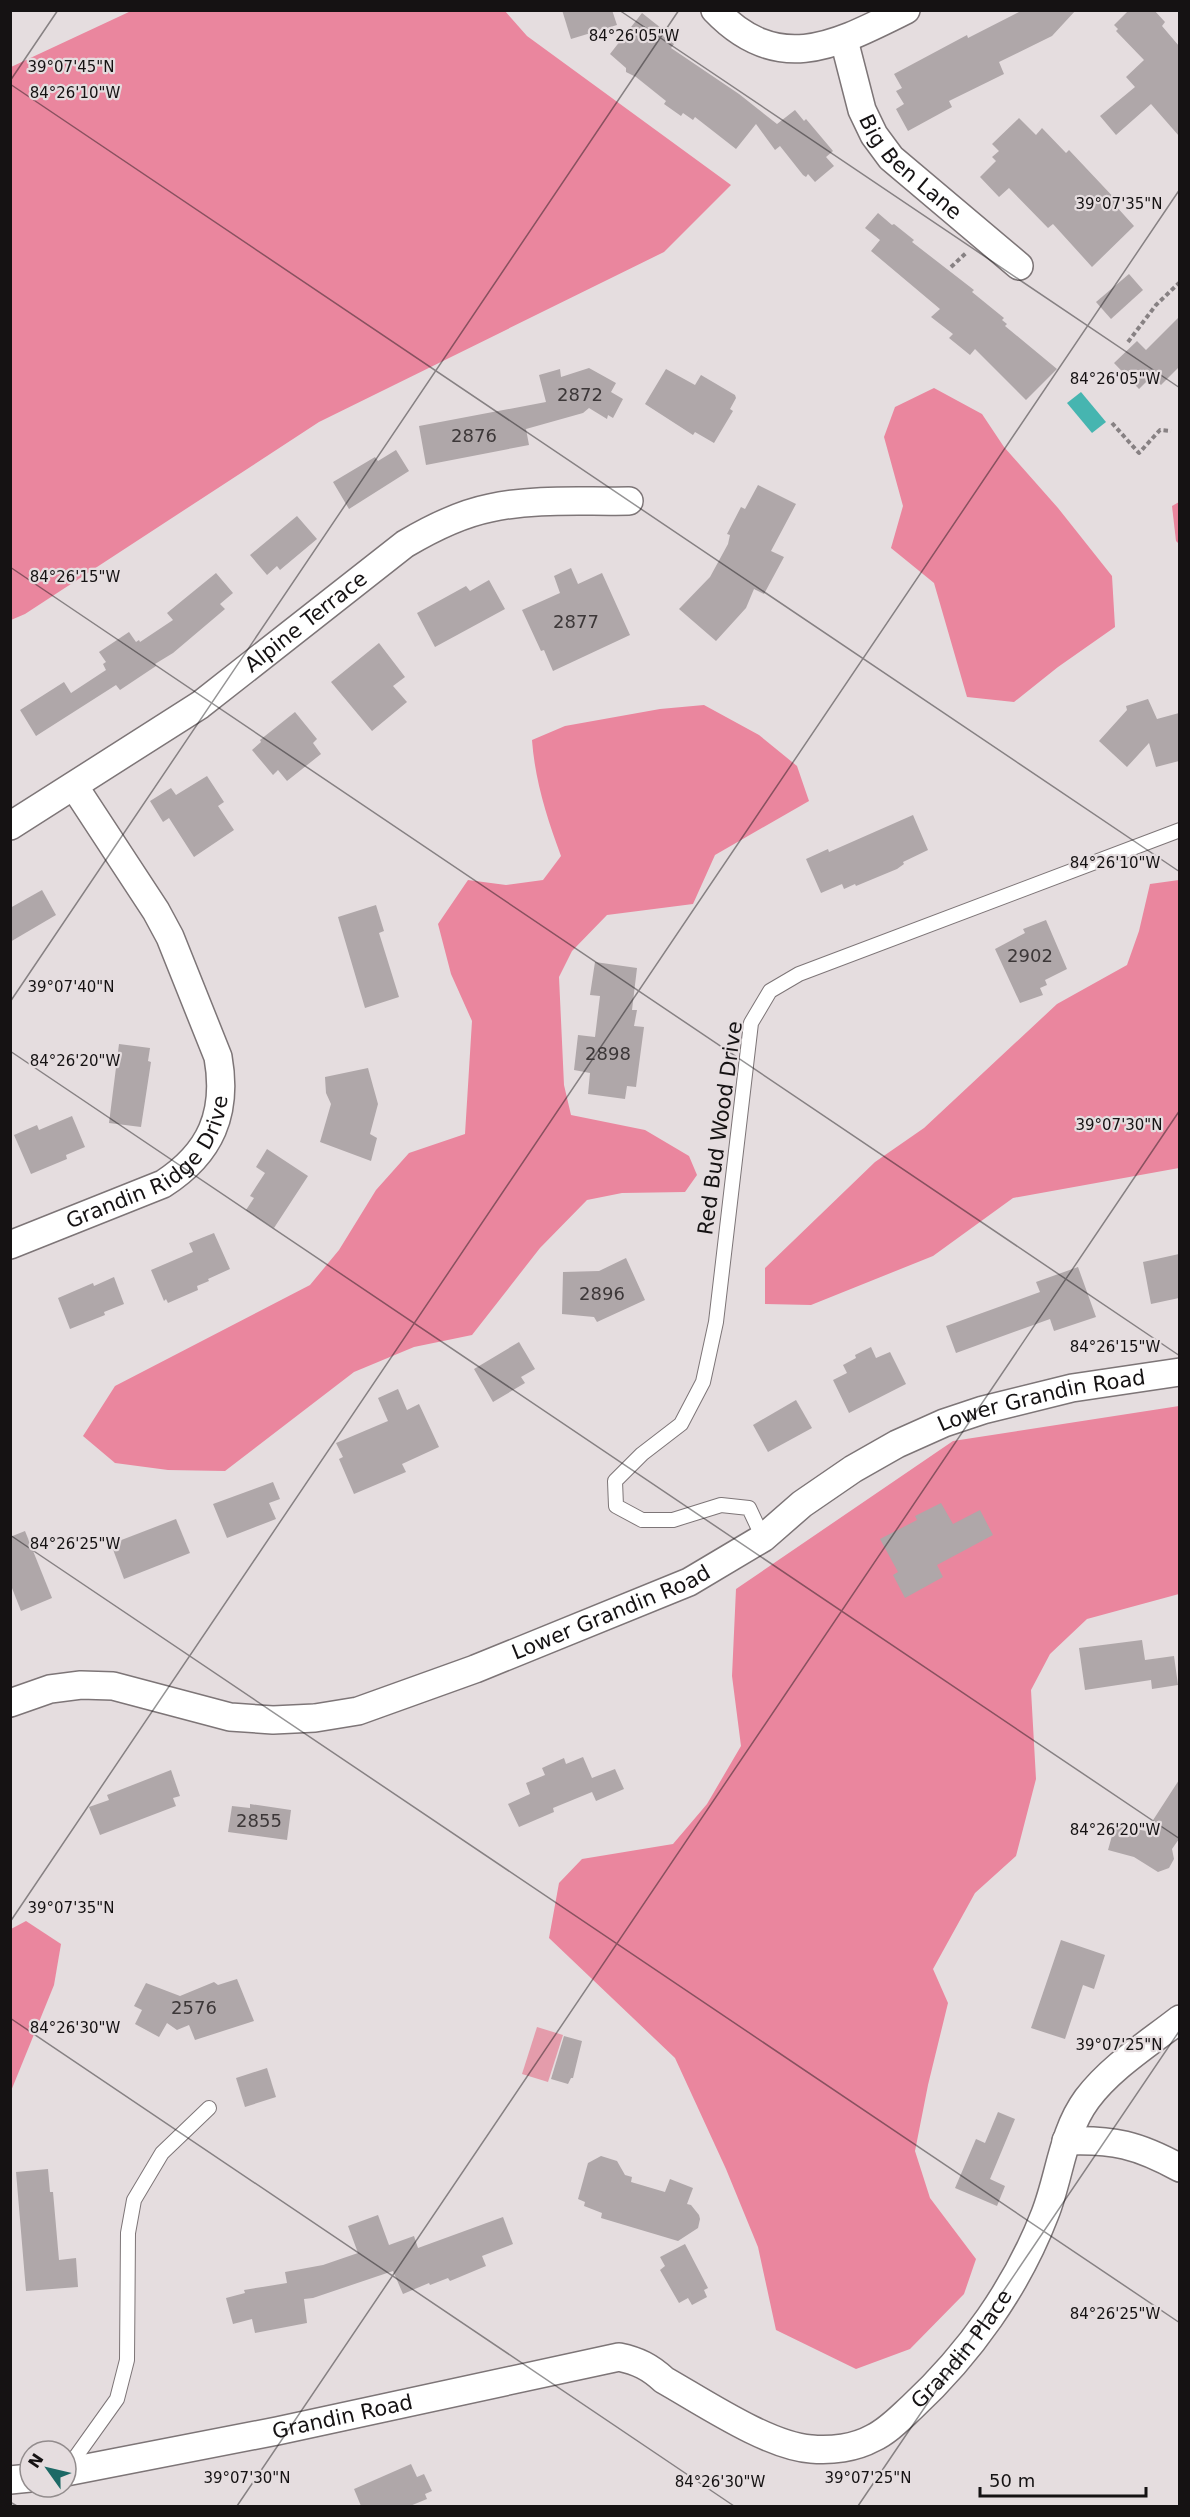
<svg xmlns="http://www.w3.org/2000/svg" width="1190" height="2517" viewBox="0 0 1190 2517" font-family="'DejaVu Sans',sans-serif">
	<rect width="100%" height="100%" fill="#e5dddf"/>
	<!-- green -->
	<path fill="#e49cab" d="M537 2027 563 2035 548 2082 522 2074Z"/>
	<!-- forest -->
	<g fill="#ea869e">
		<path d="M131 11H505L527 36 731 185 664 252 319 422 25 614 11 620V67Z"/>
		<path d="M934 388 982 414 1004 447 1058 508 1112 576 1115 627 1058 667 1014 702 967 697 934 583 891 548 903 506 884 437 895 407Z"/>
		<path d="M1179 502V544L1176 541 1172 506Z"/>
		<path d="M704 705 759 735 797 766 809 801 715 855 693 904 607 915 572 951 559 977 564 1085 571 1115 645 1130 689 1156 697 1175 685 1192 622 1193 587 1200 540 1248 472 1335 414 1347 354 1372 225 1471 168 1470 115 1463 83 1436 115 1386 310 1285 339 1250 376 1190 409 1153 465 1134 472 1021 451 974 438 924 468 880 506 885 543 880 561 856C547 818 535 781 532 740L565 726 660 709Z"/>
		<path d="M1179 880V1168L1013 1198 933 1256 811 1305 765 1304V1268L875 1162 924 1128 1057 1004 1127 965 1139 931 1150 884Z"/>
		<path d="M1179 1406V1594L1087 1619 1050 1654 1031 1690 1036 1779 1016 1856 975 1893 933 1969 948 2003 928 2085 915 2151 930 2198 976 2259 964 2294 910 2349 856 2369 776 2330 758 2247 726 2169 675 2058 549 1938 559 1883 582 1859 673 1844 707 1804 741 1746 732 1676 736 1589 953 1441Z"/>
		<path d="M26 1921 61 1944 54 1985 11 2091V1929Z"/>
	</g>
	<!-- water -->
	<path fill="#46b5b0" d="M1081 392 1106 422 1092 433 1067 403Z"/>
	<!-- building -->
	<g fill="#afa7a9">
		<path d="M562 10H612L617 25 571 39Z"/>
		<path d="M1023 10H1076L1052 36 999 62 1004 74 949 101 952 107 908 131 896 109 904 104 896 91 902 88 894 74 967 35 968 38Z"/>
		<path d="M1129 10H1154L1165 22 1162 26 1179 46V136L1151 104 1116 135 1100 116 1135 87 1126 77 1144 60 1116 31 1118 29 1114 25Z"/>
		<path d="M642 13 666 32 663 36 674 44 671 48 739 94 777 124 795 110 804 121 806 119 833 151 826 157 834 166 815 182 808 174 806 177 803 175 780 146 775 150 756 124 736 149 695 117 693 120 683 113 681 116 664 104 666 101 636 77 626 72V68L610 54Z"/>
		<path d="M1019 118 1036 135 1042 128 1066 153 1069 150 1118 202 1115 205 1134 226 1092 267 1053 224 1048 228 1009 188 999 197 980 177 996 161 992 157 999 151 992 144Z"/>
		<path d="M878 213 892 225 894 224 914 240 912 242 974 290 972 292 1004 318 1002 320 1007 324 1005 326 1057 369 1026 400 975 349 970 355 949 338 953 334 931 317 940 309 871 251 880 240 865 228Z"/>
		<path d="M1129 274 1143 290 1111 319 1096 302Z"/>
		<path d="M1179 317V367L1161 385 1152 376 1139 389 1114 363 1137 341 1146 350Z"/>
		<path d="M589 368 616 383 611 392 623 399 613 418 608 415 607 419 589 408 583 413 526 429 529 445 426 465 419 426 546 402 539 375 560 369 561 377Z"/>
		<path d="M666 369 695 385 701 375 735 395 736 398 730 409 733 411 714 443 695 432 693 435 645 404Z"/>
		<path d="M396 450 409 471 349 509 333 482 375 457 378 461Z"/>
		<path d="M758 485 796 504 771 551 784 557 764 594 754 589 746 608 716 641 679 609 710 577 728 544 730 535 727 534 741 507 745 509Z"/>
		<path d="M297 516 317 539 280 570 277 566 267 575 250 555Z"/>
		<path d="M571 568 578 584 602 573 630 635 553 671 544 650 541 651 522 610 560 593 554 576Z"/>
		<path d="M216 573 233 593 220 604 225 609 173 653 155 664 156 666 120 690 116 685 36 736 20 710 64 682 71 693 106 670 103 664 106 662 99 652 129 632 136 642 139 640 140 642 173 620 167 613Z"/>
		<path d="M489 580 505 609 435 647 417 613 466 586 470 591Z"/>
		<path d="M379 643 405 677 393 686 407 702 372 731 331 682Z"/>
		<path d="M1148 699 1157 719 1179 713V761L1156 767 1149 743 1127 767 1099 741 1127 710 1126 706Z"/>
		<path d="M295 712 317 739 313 743 321 754 287 781 278 770 273 775 252 750 261 742 260 740Z"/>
		<path d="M207 776 224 802 218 806 234 830 194 857 169 818 163 822 150 801 171 788 176 795Z"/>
		<path d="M913 815 928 850 903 862 904 864 897 869 856 886 855 884 844 889 842 884 821 893 806 859 828 849 829 852Z"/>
		<path d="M42 890 56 915 10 942V908Z"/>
		<path d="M376 905 384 931 379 933 399 997 365 1008 338 917Z"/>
		<path d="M1046 920 1067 969 1045 980 1047 985 1040 988 1043 995 1020 1003 995 949 1025 933 1023 929Z"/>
		<path d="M595 962 637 968 632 1010H637L634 1026 644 1027 636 1087 627 1086 625 1099 588 1094 590 1073 574 1070 578 1035 595 1037 600 996 590 995Z"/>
		<path d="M119 1044 150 1048 148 1061 151 1062 141 1127 109 1123Z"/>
		<path d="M368 1068 378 1104 370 1134 377 1138 371 1161 320 1142 331 1104 326 1093 325 1077Z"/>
		<path d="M72 1116 85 1147 66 1155 67 1159 31 1174 14 1135 37 1125 39 1130Z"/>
		<path d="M267 1149 308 1176 274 1228 246 1210 254 1198 250 1196 265 1173 256 1167Z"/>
		<path d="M214 1233 230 1269 208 1279 209 1281 197 1286 198 1290 168 1303 166 1299 164 1301 151 1270 193 1252 189 1243Z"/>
		<path d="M1179 1254V1298L1151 1304 1143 1262Z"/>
		<path d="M626 1258 645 1300 597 1322 594 1317 562 1314 563 1272 599 1271Z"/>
		<path d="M1078 1267 1096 1317 1054 1331 1050 1319 956 1353 946 1326 1040 1292 1036 1282Z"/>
		<path d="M114 1277 124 1304 104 1312 105 1315 70 1329 58 1298 93 1283 94 1286Z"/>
		<path d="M519 1342 535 1369 521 1377 525 1383 493 1402 474 1369Z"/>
		<path d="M871 1347 876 1358 890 1352 906 1384 849 1413 833 1380 847 1373 843 1365 856 1358 855 1355Z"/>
		<path d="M398 1389 407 1410 419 1404 439 1447 402 1464 406 1472 354 1494 339 1459 343 1457 336 1443 388 1421 378 1398Z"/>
		<path d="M796 1400 812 1428 768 1452 753 1425Z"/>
		<path d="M273 1482 280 1499 269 1503 276 1519 227 1538 213 1504Z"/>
		<path d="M941 1503 953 1524 980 1510 993 1535 937 1565 943 1577 905 1598 893 1575 898 1572 880 1539 917 1520 915 1516Z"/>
		<path d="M176 1519 190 1553 124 1579 111 1544Z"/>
		<path d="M25 1531 52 1598 21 1611 10 1583V1537Z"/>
		<path d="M1142 1640 1145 1660 1174 1656 1178 1685 1152 1689 1151 1680 1085 1690 1079 1648Z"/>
		<path d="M583 1757 592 1778 615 1769 624 1789 596 1801 592 1792 553 1808 554 1812 519 1827 508 1804 530 1794 526 1783 545 1775 542 1768 564 1758 566 1764Z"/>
		<path d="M171 1770 180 1796 173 1798 176 1806 100 1835 89 1807 109 1800 107 1795Z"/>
		<path d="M1179 1780V1839L1172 1849 1174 1859 1169 1868 1158 1872 1134 1857 1108 1850 1115 1825 1146 1831Z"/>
		<path d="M250 1804 291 1810 287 1840 228 1832 232 1806 250 1808Z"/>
		<path d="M1061 1940 1105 1955 1094 1989 1083 1985 1065 2039 1031 2028Z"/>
		<path d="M237 1979 254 2021 195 2040 189 2025 177 2030 167 2023 159 2037 135 2024 142 2010 134 2006 146 1983 180 1996 214 1982 218 1985Z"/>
		<path d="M564 2036 582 2041 573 2078H571L568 2084 551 2079Z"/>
		<path d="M267 2068 276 2097 245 2107 236 2078Z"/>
		<path d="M998 2112 1015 2119 990 2179 1005 2186 997 2206 955 2188 976 2139 985 2143Z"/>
		<path d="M601 2156 617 2161 625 2175 632 2177 631 2182 665 2192 670 2179 693 2188 687 2204 691 2205 699 2215 700 2219 698 2228 678 2241 601 2218 602 2213 584 2206 585 2202 578 2199 588 2163Z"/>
		<path d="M48 2169 50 2192H53L59 2260 76 2258 78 2287 26 2291 16 2172Z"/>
		<path d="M378 2215 389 2245 414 2236 418 2248 503 2217 513 2244 482 2256 486 2266 450 2281 448 2278 430 2285 429 2283 403 2294 393 2271 313 2298 304 2299 307 2323 255 2333 252 2319 233 2324 226 2298 245 2293 244 2290 287 2283 285 2272 323 2265 358 2253 348 2226Z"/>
		<path d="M685 2244 708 2288 704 2290 707 2297 692 2305 688 2298 679 2303 660 2270 665 2266 660 2257Z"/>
		<path d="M411 2464 417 2477 424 2474 432 2491 425 2494 427 2499 410 2506H361L354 2489Z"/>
	</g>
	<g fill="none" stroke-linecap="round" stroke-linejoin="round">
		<!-- lane casing -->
		<g stroke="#7d7577" stroke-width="16">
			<g id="lane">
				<path d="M763 1538 749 1508 721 1505 673 1520H642L616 1506 615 1481 642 1454 681 1424 703 1382 716 1322 751 1023 770 991 799 974 1180 830"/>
				<path d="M67 2469 117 2399 127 2360 128 2233 134 2200 162 2153 209 2108"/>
			</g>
		</g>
		<!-- street casing -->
		<g stroke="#7d7577" stroke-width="30">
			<g id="street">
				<path d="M715 10C779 77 837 44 906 10"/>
				<path id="s1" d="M844 40 862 110 874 135 891 158 1019 266"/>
				<path id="s2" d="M10 826 200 705 405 544C432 528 460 514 490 508 535 498 584 502 629 501"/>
				<path id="s3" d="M10 1245 163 1184C211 1153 228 1113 218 1057L170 937 156 911 74 786"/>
				<path id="s4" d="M10 1703 50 1689 81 1685 113 1686 230 1717 273 1720 315 1718 358 1711 475 1669 689 1582 763 1538 802 1504 853 1469 897 1444 944 1423 983 1410 1072 1388 1180 1372"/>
				<path d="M1066 2141C1113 2139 1138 2145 1180 2168"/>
				<path id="s5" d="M66 2472 277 2431 619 2357C638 2361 650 2367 664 2380 703 2402 768 2446 811 2449 831 2451 855 2448 873 2438 888 2431 900 2418 912 2407 969 2354 1017 2287 1045 2214 1060 2176 1062 2133 1087 2099 1111 2067 1148 2044 1180 2019"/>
				<path d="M10 2480 30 2478"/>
			</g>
		</g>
		<!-- path -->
		<g stroke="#878183" stroke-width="4" stroke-dasharray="4.5 3" stroke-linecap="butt">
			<path d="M951 267 966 253"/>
			<path d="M1128 342 1156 305 1180 282"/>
			<path d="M1112 423 1139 453 1160 430 1171 431"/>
		</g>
		<!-- lane -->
		<use href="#lane" stroke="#fff" stroke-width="14"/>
		<!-- street -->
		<use href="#street" stroke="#fff" stroke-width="27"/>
	</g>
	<!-- ticks -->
	<path fill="none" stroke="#151213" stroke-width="1.5" stroke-opacity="0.45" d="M619 10 1180 388M10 81 58 10M10 84 1180 872M10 567 1180 1356M10 1002 679 10M10 1051 1180 1839M10 1535 1180 2323M10 1922 1180 189M10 2018 734 2506M10 2502 17 2506M237 2506 1180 1110M858 2506 1180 2030"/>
	<g text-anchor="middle" stroke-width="4.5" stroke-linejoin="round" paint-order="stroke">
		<!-- number labels -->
		<g font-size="18" fill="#3c3738">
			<text x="580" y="401">2872</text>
			<text x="474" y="442">2876</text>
			<text x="576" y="628">2877</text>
			<text x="1030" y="962">2902</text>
			<text x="608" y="1060">2898</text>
			<text x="602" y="1300">2896</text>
			<text x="259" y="1827">2855</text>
			<text x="194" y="2014">2576</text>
		</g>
		<!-- street labels -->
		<g font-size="21" fill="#151213" stroke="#e5dddf">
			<text dy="7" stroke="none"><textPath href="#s1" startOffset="148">Big Ben Lane</textPath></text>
			<text dy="7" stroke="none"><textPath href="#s2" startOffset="360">Alpine Terrace</textPath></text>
			<text transform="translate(720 1128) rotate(-82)" y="7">Red Bud Wood Drive</text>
			<text dy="7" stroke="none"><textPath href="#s3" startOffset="168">Grandin Ridge Drive</textPath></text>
			<text dy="7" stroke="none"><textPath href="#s4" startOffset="1113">Lower Grandin Road</textPath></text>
			<text dy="7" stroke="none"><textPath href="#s4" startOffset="627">Lower Grandin Road</textPath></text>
			<text dy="7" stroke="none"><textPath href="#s5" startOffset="970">Grandin Place</textPath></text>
			<text dy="7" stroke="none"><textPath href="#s5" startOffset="282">Grandin Road</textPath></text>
		</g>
	</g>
	<g font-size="15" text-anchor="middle" fill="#151213" stroke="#e5dddf" stroke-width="4.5" stroke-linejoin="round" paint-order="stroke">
		<text x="634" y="41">84°26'05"W</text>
		<text x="71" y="72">39°07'45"N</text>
		<text x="75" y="98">84°26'10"W</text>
		<text x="1119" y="209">39°07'35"N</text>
		<text x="1115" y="384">84°26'05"W</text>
		<text x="75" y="582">84°26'15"W</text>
		<text x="1115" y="868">84°26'10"W</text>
		<text x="71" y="992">39°07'40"N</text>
		<text x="75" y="1066">84°26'20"W</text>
		<text x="1119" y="1130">39°07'30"N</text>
		<text x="1115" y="1352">84°26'15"W</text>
		<text x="75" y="1549">84°26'25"W</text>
		<text x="1115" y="1835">84°26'20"W</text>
		<text x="71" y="1913">39°07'35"N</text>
		<text x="75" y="2033">84°26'30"W</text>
		<text x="1119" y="2050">39°07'25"N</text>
		<text x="1115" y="2319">84°26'25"W</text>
		<text x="247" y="2483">39°07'30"N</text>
		<text x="868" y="2483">39°07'25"N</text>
		<text x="720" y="2487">84°26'30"W</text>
	</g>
	<!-- border -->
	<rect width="1190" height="2517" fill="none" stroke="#151213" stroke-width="24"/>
	<!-- north arrow -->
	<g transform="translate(48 2469) rotate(304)"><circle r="28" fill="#e5dddf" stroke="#928c8d" stroke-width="1.5"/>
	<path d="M0-4.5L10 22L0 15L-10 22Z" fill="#1c6966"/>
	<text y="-9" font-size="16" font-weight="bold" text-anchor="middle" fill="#151213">N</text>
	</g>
	<!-- scale -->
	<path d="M980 2487v9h166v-9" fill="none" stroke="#151213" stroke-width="3"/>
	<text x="989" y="2487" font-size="18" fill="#151213" stroke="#e5dddf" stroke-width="4.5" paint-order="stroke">50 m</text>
</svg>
